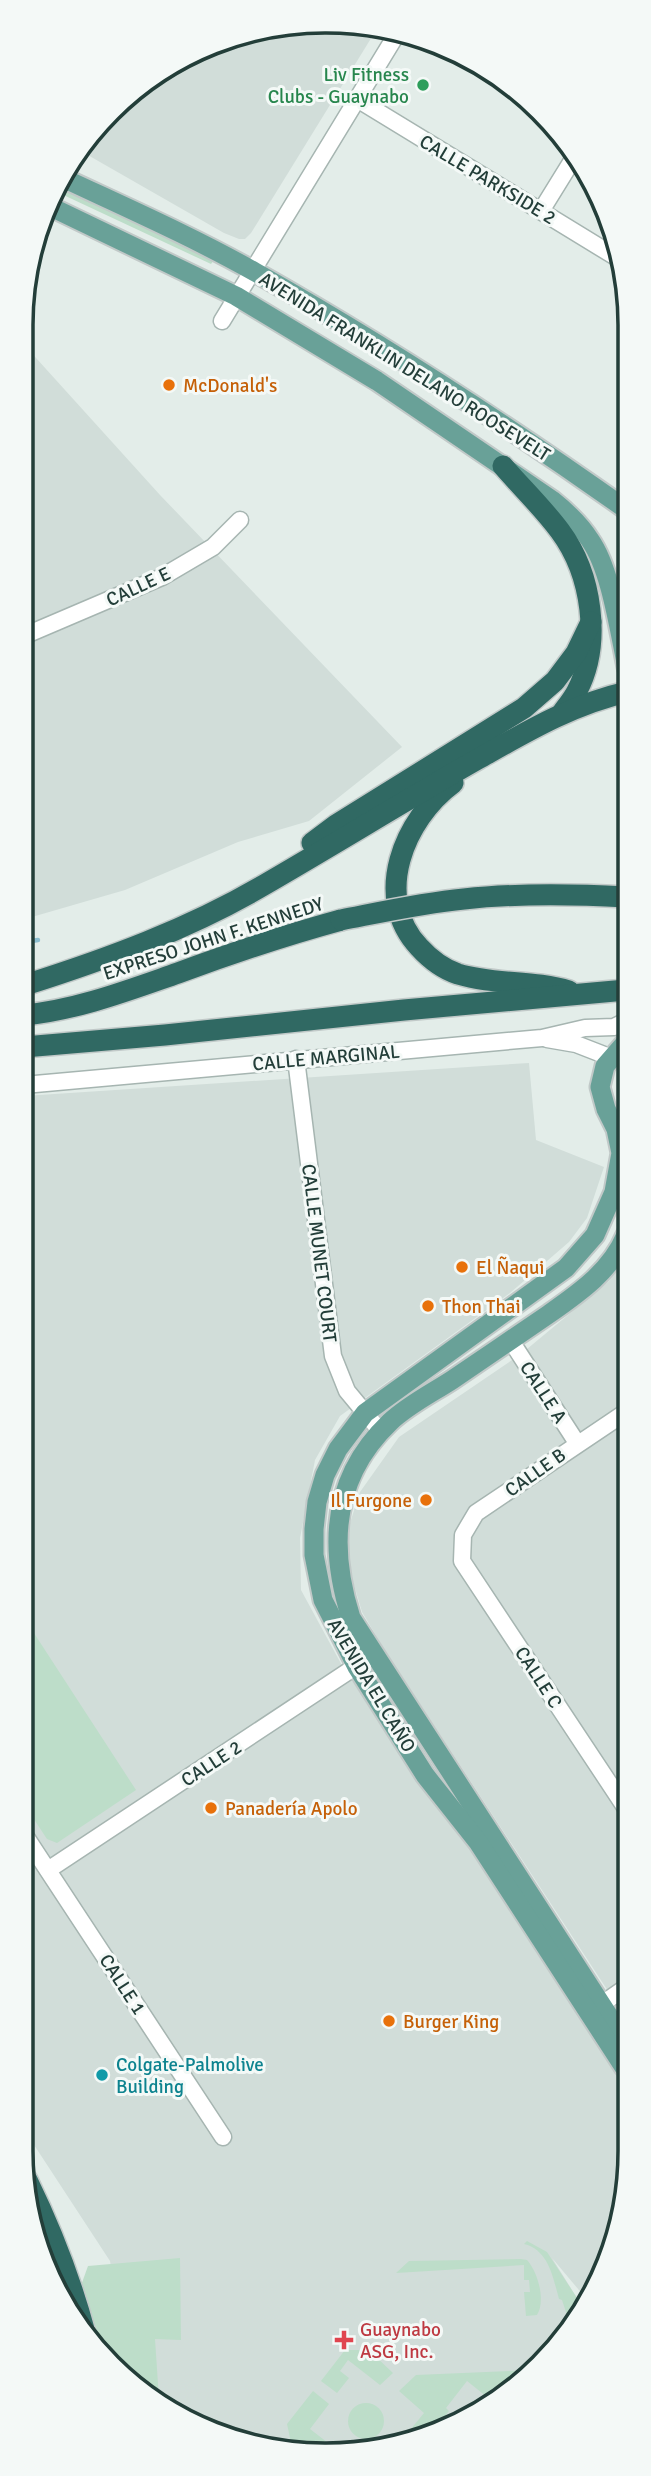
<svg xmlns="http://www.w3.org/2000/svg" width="651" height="2476" viewBox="0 0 651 2476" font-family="Signika,sans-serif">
	<rect width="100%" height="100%" fill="#e3ede9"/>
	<!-- built -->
	<g fill="#d1ddd9">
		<path d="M266 27H378L251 233 245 239H239L224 233 79 150 156 73Z"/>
		<path d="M27 348 160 495 402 747 309 821 238 842 125 890 25 919Z"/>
		<path d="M529 1063 536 1140 604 1167 587 1218 569 1242 510 1293 340 1416 315 1460 300 1538 301 1590 345 1671 469 1840 624 2081V2210L589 2302 552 2258 577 2298 588 2304 511 2392 405 2445 305 2454 190 2423 131 2378 110 2261 21 2125 24 1096Z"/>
		<path d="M626 1259 625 2017 384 1649 362 1612 349 1568 348 1529 360 1492 399 1437 521 1354 609 1281Z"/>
	</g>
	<!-- green -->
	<g fill="#bdddc9">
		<path d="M60 185 214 260 211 264 57 192Z"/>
		<path d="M30 1627 136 1790 57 1843 47 1839 22 1801 23 1632Z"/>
		<path d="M527 2241 547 2252 577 2298 588 2304 570 2324 562 2300 559 2299C553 2278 549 2250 524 2244Z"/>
		<path d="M180 2258 181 2340 155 2339 159 2399 97 2352 79 2291 88 2266Z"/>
		<path d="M521 2259 527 2260C538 2272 546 2301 537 2315L526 2316 524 2292H530L529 2280H524V2265L396 2273 409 2261Z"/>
		<path d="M345 2350H374L375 2356 393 2373 380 2385 348 2360 340 2371 349 2378 337 2393 321 2381Z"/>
		<path d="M530 2370 511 2392 492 2401 467 2381 446 2408 449 2411 435 2429 406 2444 401 2441 424 2413 399 2391 416 2375Z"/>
		<path d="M313 2391 329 2404 310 2429 332 2446 328 2452 310 2454 299 2445 292 2447 287 2424Z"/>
		<circle cx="366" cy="2421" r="18"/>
	</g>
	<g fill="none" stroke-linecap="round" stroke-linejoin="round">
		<!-- stream -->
		<path stroke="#8dbfd0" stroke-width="4.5" d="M25 942 38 940"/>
		<!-- minor casing -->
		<g stroke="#a6b5b1" stroke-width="19">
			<g id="minor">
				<path d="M357 99 619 259"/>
				<path d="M541 211 575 156"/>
				<path d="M222 321 398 32"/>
				<path d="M26 635 162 577 213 547 240 520"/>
				<path d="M547 1039 576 1044 612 1058"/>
				<path d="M296 1059 333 1356 347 1391 381 1432"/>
				<path d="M24 1085 542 1038 585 1028 614 1027 626 1021"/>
				<path d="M511 1341 577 1443"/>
				<path d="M625 1807 462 1561 463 1535 476 1513 626 1412"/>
				<path d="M22 1831 223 2137"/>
				<path d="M48 1870 373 1655"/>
				<path d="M592 2011 625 1988"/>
			</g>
		</g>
		<!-- major casing -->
		<g stroke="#c1c9c8" stroke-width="23">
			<g id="major">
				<path d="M63 178C127 208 193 237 255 272 383 344 507 425 627 510"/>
				<path d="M51 207 236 296 377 381 552 500C567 512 580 524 590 540 611 570 619 630 627 667"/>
				<path d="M625 2041 351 1618C328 1546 332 1477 390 1422 408 1405 432 1393 452 1380 484 1358 517 1336 549 1314 579 1293 611 1271 626 1235"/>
				<path d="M624 2067 478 1842 425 1775 357 1667 323 1600 314 1555V1529L317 1502 325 1475 338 1449 365 1413 566 1268 595 1235 614 1192 621 1153 616 1129 606 1109 600 1087 605 1066 626 1042"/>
			</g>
		</g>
		<!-- highway casing -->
		<g stroke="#c1c9c8" stroke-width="24">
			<g id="highway">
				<path d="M503 466C522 488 543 508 560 531 592 574 602 643 577 691 573 699 567 706 562 713"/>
				<path d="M453 783C404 819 372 897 419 947 429 958 443 969 458 974 494 985 533 980 569 991"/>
				<path d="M312 843 336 825 524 708 555 681 576 653 591 622"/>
				<path d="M25 985C107 959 189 929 264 885 335 844 406 800 478 759 526 732 573 704 627 692"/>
				<path d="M24 1015C77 1010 129 990 178 973 232 953 286 935 341 920"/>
				<path d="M24 1047 165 1035 404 1010 626 990"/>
				<path d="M27 2180C51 2229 71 2281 85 2333"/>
			</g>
		</g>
		<!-- minor -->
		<use href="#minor" stroke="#fff" stroke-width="16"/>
		<!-- major -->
		<use href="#major" stroke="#69a198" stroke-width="19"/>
		<!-- highway -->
		<use href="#highway" stroke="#306963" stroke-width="21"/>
		<!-- highway-bridge casing -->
		<g stroke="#c1c9c8" stroke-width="24" stroke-linecap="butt">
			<path id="highway-bridge" d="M341 920C382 912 422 903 464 899 518 893 573 894 626 897"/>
		</g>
		<!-- highway-bridge -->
		<use href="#highway-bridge" stroke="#306963" stroke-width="21"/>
	</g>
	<!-- markers -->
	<circle fill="#2e9e5b" stroke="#f4f9f7" stroke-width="2.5" cx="423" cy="85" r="7"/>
	<g fill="#e8710a" stroke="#f4f9f7" stroke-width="2.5">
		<circle cx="169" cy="385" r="7"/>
		<circle cx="462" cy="1267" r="7"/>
		<circle cx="428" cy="1306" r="7"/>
		<circle cx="426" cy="1500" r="7"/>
		<circle cx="211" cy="1808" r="7"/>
		<circle cx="389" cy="2021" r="7"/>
	</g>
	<circle fill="#0f9aa8" stroke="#f4f9f7" stroke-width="2.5" cx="102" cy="2075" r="7"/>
	<path fill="#e0444e" stroke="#f4f9f7" stroke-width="2.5" d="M340.5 2329.5h7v7h7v7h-7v7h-7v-7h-7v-7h7z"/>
	<g text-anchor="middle" stroke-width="6" stroke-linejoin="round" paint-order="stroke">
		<!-- leisure labels -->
		<g font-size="19" fill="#27864d" stroke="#f4f9f7" text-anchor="end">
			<text x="409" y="81">Liv Fitness<tspan x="409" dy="22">Clubs - Guaynabo</tspan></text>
		</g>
		<!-- street labels -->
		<g font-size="19" fill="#233e39" stroke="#f4f9f7">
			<text transform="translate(488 179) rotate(31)" y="7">CALLE PARKSIDE 2</text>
			<text transform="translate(405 366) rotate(32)" y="7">AVENIDA FRANKLIN DELANO ROOSEVELT</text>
			<text transform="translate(138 586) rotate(-25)" y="7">CALLE E</text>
			<text transform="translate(213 938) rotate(-18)" y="7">EXPRESO JOHN F. KENNEDY</text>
			<text transform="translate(326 1057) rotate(-5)" y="7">CALLE MARGINAL</text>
			<text transform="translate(320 1253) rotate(83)" y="7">CALLE MUNET COURT</text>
			<text transform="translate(544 1392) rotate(57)" y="7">CALLE A</text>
			<text transform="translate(535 1472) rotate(-35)" y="7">CALLE B</text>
			<text transform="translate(539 1677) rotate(57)" y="7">CALLE C</text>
			<text transform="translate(372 1685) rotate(59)" y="7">AVENIDA EL CAÑO</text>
			<text transform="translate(211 1763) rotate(-33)" y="7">CALLE 2</text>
			<text transform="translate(123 1984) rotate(57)" y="7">CALLE 1</text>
		</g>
		<!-- food labels -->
		<g font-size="19" fill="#c56008" stroke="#f4f9f7" text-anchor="start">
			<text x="183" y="392">McDonald's</text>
			<text x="476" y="1274">El Ñaqui</text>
			<text x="442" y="1313">Thon Thai</text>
			<text x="412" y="1507" text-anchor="end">Il Furgone</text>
			<text x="225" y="1815">Panadería Apolo</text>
			<text x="403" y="2028">Burger King</text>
		</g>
		<!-- culture labels -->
		<g font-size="19" fill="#0d838f" stroke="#f4f9f7" text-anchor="start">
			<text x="116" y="2071">Colgate-Palmolive<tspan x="116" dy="22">Building</tspan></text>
		</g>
		<!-- health labels -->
		<g font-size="19" fill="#be3a42" stroke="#f4f9f7" text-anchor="start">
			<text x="360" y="2336">Guaynabo<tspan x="360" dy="22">ASG, Inc.</tspan></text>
		</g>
	</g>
	<!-- crop -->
	<path d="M0 0H651V2476H0ZM325 33H326A292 292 0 0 1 618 325V2151A292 292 0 0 1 326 2443H325A292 292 0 0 1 33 2151V325A292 292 0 0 1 325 33Z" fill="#f4f9f7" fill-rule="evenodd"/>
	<path fill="none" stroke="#233e39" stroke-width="3.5" d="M325 33H326A292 292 0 0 1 618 325V2151A292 292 0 0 1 326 2443H325A292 292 0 0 1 33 2151V325A292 292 0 0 1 325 33Z"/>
</svg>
